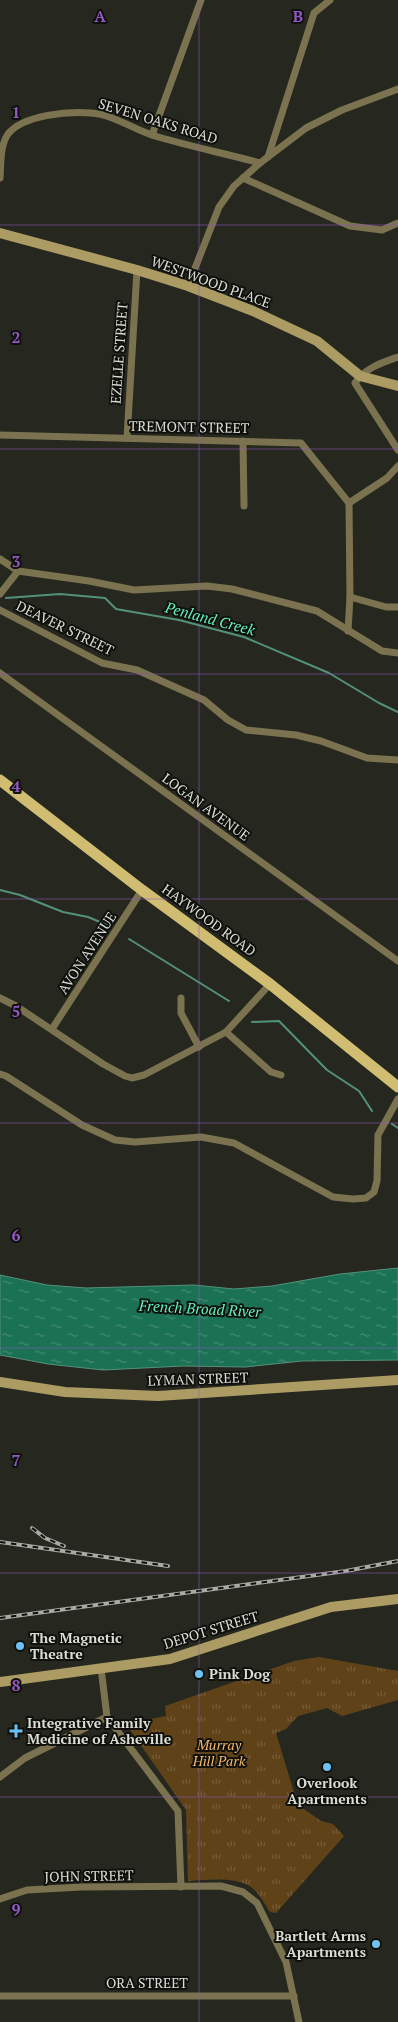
<svg xmlns="http://www.w3.org/2000/svg" width="398" height="2022" viewBox="0 0 398 2022" font-family="'PT Serif',serif">
	<defs>
		<pattern id="grass-tufts" width="24" height="20" patternUnits="userSpaceOnUse" patternTransform="scale(1.25)"><rect width="24" height="20" fill="#604218"/><path d="M3 7l-1-3M5 7V3M7 7l1-3M15 17l-1-3M17 17v-4M19 17l1-3" fill="none" stroke="#765d39"/></pattern>
		<pattern id="water-ripples" width="26" height="14" patternUnits="userSpaceOnUse" patternTransform="scale(1.25)"><rect width="26" height="14" fill="#1a7154"/><path d="M2 4q2-2 4 0t4 0M15 11q2-2 4 0t4 0" fill="none" stroke="#468b74"/></pattern>
	</defs>
	<rect width="100%" height="100%" fill="#26281f"/>
	<!-- grass -->
	<path fill="url(#grass-tufts)" d="M319 1657 398 1671V1700L342 1716 327 1708 298 1716 286 1729 276 1733 293 1789 301 1807 321 1821 333 1824 344 1836 276 1913 270 1912C264 1903 259 1893 251 1887 234 1876 207 1880 188 1881L186 1810 126 1724 166 1716 165 1706 294 1661Z"/>
	<!-- water -->
	<path fill="url(#water-ripples)" stroke="#54917b" d="M398 1268V1360L302 1361 245 1367 183 1366 103 1370 48 1364 0 1355V1275L47 1285 86 1288 194 1285 234 1289 272 1286 340 1274Z"/>
	<g fill="none" stroke-linecap="round" stroke-linejoin="round">
		<!-- stream -->
		<g stroke="#54917b" stroke-width="2">
			<path d="M6 598 60 594 105 598 116 609 179 620 244 637 329 673 379 703 398 712"/>
			<path d="M0 890 20 895 63 912 88 917 107 925"/>
			<path d="M129 939 229 1001"/>
			<path d="M252 1022 279 1021 327 1070 359 1091 372 1111"/>
			<path d="M392 1124 398 1128"/>
		</g>
		<!-- street -->
		<g stroke="#7b724f" stroke-width="7">
			<path d="M152 135 201 0"/>
			<path d="M268 157 314 13 330 0"/>
			<path d="M0 178C1 164 0 145 8 134 23 115 68 111 91 113 112 114 133 129 152 135 187 146 224 153 260 163"/>
			<path d="M243 178 350 226 382 230 398 223"/>
			<path d="M188 286 219 207 234 186 260 163 306 128 342 110 398 89"/>
			<path d="M398 357C381 363 365 368 355 383L398 450"/>
			<path d="M0 435 301 443 349 503"/>
			<path d="M127 438 137 270"/>
			<path d="M243 441 244 506"/>
			<path d="M349 503 387 478 398 466"/>
			<path d="M0 559 18 571 89 581 134 590 207 586 232 589 317 611 382 651 398 653"/>
			<path d="M0 594 18 571"/>
			<path d="M350 597 386 607H398"/>
			<path d="M0 610 102 663 137 670 204 700 228 720 246 730 296 735 321 741 367 758 398 760"/>
			<path d="M348 631 350 597 349 503"/>
			<path d="M0 673 398 961"/>
			<path d="M0 998 16 1006 103 1064 125 1076 132 1078 144 1075 226 1032 270 984"/>
			<path d="M181 998V1013L199 1047"/>
			<path d="M52 1029 142 890"/>
			<path d="M226 1032 271 1072 281 1075"/>
			<path d="M0 1074 6 1076 82 1125 115 1140 135 1142 201 1137 234 1143 333 1197 353 1199 366 1198 374 1192 377 1181 378 1135 398 1099"/>
			<path d="M101 1668 107 1717 178 1811 181 1887"/>
			<path d="M0 1777 25 1758 107 1717"/>
			<path d="M0 1899 27 1890 81 1887 221 1886 243 1892 257 1903 286 1962 299 2022"/>
			<path d="M0 1996H294"/>
		</g>
		<!-- secondary -->
		<g stroke="#ac9c63" stroke-width="10">
			<path d="M0 233 137 270 188 286 253 311 317 341 360 376 398 386"/>
			<path d="M0 1382 65 1392 158 1396 398 1380"/>
			<path d="M0 1682 170 1659 331 1607 398 1599"/>
		</g>
		<!-- primary -->
		<path stroke="#d1bd71" stroke-width="11" d="M0 780 142 890 270 984 398 1087"/>
		<!-- rail casing -->
		<g stroke="#a9aaa3" stroke-width="4">
			<g id="rail">
				<path d="M32 1528 45 1538 64 1546"/>
				<path d="M0 1542 168 1566"/>
				<path d="M0 1618 346 1571 398 1561"/>
			</g>
		</g>
		<!-- rail -->
		<use href="#rail" stroke="#0f100c" stroke-width="2" stroke-dasharray="5.5" stroke-linecap="butt"/>
	</g>
	<!-- grid -->
	<path fill="none" stroke="#9358c5" stroke-width="1" stroke-opacity="0.55" d="M199 0V2022M0 225H398M0 449H398M0 674H398M0 899H398M0 1123H398M0 1348H398M0 1573H398M0 1797H398"/>
	<!-- markers -->
	<g fill="#6ec2f3" stroke="#0f100c" stroke-width="2">
		<circle cx="20" cy="1646" r="5"/>
		<circle cx="199" cy="1674" r="5"/>
		<path d="M13.5 1723.5h5v5h5v5h-5v5h-5v-5h-5v-5h5z"/>
		<circle cx="327" cy="1767" r="5"/>
		<circle cx="376" cy="1944" r="5"/>
	</g>
	<g text-anchor="middle" stroke-width="4" stroke-linejoin="round" paint-order="stroke">
		<!-- street labels -->
		<g font-size="14" fill="#dbdcd6" stroke="#0f100c">
			<text transform="translate(158 121) rotate(17)" y="5">SEVEN OAKS ROAD</text>
			<text transform="translate(211 282) rotate(20)" y="5">WESTWOOD PLACE</text>
			<text transform="translate(119 353) rotate(-86)" y="5">EZELLE STREET</text>
			<text transform="translate(189 427) rotate(1)" y="5">TREMONT STREET</text>
			<text transform="translate(65 628) rotate(26)" y="5">DEAVER STREET</text>
			<text transform="translate(206 807) rotate(36)" y="5">LOGAN AVENUE</text>
			<text transform="translate(209 920) rotate(36)" y="5">HAYWOOD ROAD</text>
			<text transform="translate(87 953) rotate(-57)" y="5">AVON AVENUE</text>
			<text transform="translate(198 1379) rotate(-2)" y="5">LYMAN STREET</text>
			<text transform="translate(211 1630) rotate(-17)" y="5">DEPOT STREET</text>
			<text transform="translate(89 1876) rotate(-1)" y="5">JOHN STREET</text>
			<text x="147" y="1988">ORA STREET</text>
		</g>
		<!-- poi labels -->
		<g font-size="14" font-weight="bold" fill="#dbdcd6" stroke="#0f100c" text-anchor="start">
			<text x="30" y="1643">The Magnetic<tspan x="30" dy="16">Theatre</tspan></text>
			<text x="209" y="1679">Pink Dog</text>
			<text x="27" y="1728">Integrative Family<tspan x="27" dy="16">Medicine of Asheville</tspan></text>
			<text x="327" y="1788" text-anchor="middle">Overlook<tspan x="327" dy="16">Apartments</tspan></text>
			<text x="366" y="1941" text-anchor="end">Bartlett Arms<tspan x="366" dy="16">Apartments</tspan></text>
		</g>
		<!-- park labels -->
		<g font-size="14" font-style="italic" fill="#f5b86c" stroke="#0f100c">
			<text x="219" y="1750">Murray<tspan x="219" dy="16">Hill Park</tspan></text>
		</g>
		<!-- water labels -->
		<g font-size="15" font-style="italic" fill="#63f3be" stroke="#0f100c">
			<text transform="translate(210 619) rotate(15)" y="5">Penland Creek</text>
			<text transform="translate(200 1309) rotate(3)" y="5">French Broad River</text>
		</g>
	</g>
	<g font-size="16" text-anchor="middle" font-weight="bold" fill="#9358c5" stroke="#0f100c" stroke-width="4" stroke-linejoin="round" paint-order="stroke">
		<text x="100" y="22">A</text>
		<text x="298" y="22">B</text>
		<text x="16" y="118">1</text>
		<text x="16" y="343">2</text>
		<text x="16" y="567">3</text>
		<text x="16" y="792">4</text>
		<text x="16" y="1017">5</text>
		<text x="16" y="1241">6</text>
		<text x="16" y="1466">7</text>
		<text x="16" y="1691">8</text>
		<text x="16" y="1915">9</text>
	</g>
</svg>
